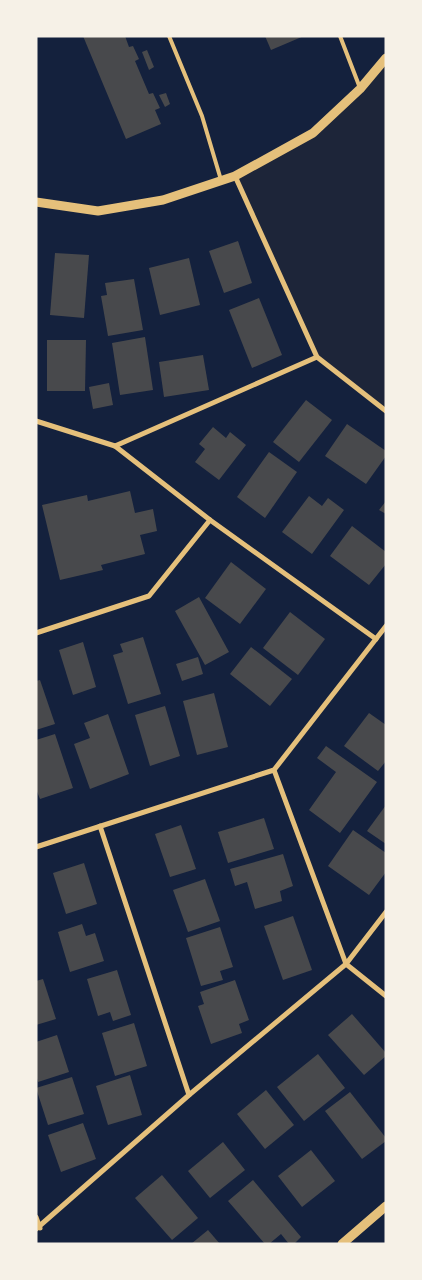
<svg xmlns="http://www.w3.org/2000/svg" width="422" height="1280" viewBox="0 0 422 1280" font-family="Arial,sans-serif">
	<rect width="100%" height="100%" fill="#14213d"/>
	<!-- green -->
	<path fill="#1d2539" d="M386 58V411L317 357 235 176 313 133Z"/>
	<!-- building -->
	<g fill="#48494c">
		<path d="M83 36H125L129 47 133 46 139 59 135 61 149 94 153 93 160 108 155 110 161 124 126 139Z"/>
		<path d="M265 36H304L271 50Z"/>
		<path d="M147 50 154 67 149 70 142 52Z"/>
		<path d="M166 93 170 104 165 107 159 95Z"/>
		<path d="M238 241 252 283 224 293 209 251Z"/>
		<path d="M55 253 89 255 84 318 50 315Z"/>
		<path d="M189 258 200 305 160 315 149 268Z"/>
		<path d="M134 279 143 330 108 336 101 296 107 295 105 283Z"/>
		<path d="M259 298 282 355 252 368 229 310Z"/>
		<path d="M145 337 153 390 120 395 112 343Z"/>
		<path d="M47 340H86L85 391H47Z"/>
		<path d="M203 355 209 390 164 397 159 362Z"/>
		<path d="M109 383 113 405 93 409 89 387Z"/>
		<path d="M306 400 332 420 299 462 273 442Z"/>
		<path d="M347 424 386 451V456L366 484 325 456Z"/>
		<path d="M213 427 226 438 230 432 246 445 219 480 195 462 205 449 199 444Z"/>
		<path d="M269 452 297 472 265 518 237 497Z"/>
		<path d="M130 491 135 513 153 509 157 531 140 535 145 554 101 565 103 570 60 580 42 505 87 495 88 501Z"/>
		<path d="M309 496 322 506 328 498 344 510 312 554 282 532Z"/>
		<path d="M386 501V514L379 510Z"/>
		<path d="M352 526 386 552V564L369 585 330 556Z"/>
		<path d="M231 562 266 589 240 624 205 598Z"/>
		<path d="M199 597 229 652 205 665 175 611Z"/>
		<path d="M290 612 325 639 298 675 263 648Z"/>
		<path d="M143 637 161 694 128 704 113 655 123 652 120 644Z"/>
		<path d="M83 642 96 687 73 695 59 650Z"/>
		<path d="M251 647 292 679 270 706 230 674Z"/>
		<path d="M198 657 203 674 182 681 176 664Z"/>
		<path d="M40 680 55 724 36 730V681Z"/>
		<path d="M214 693 228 747 197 755 183 701Z"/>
		<path d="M165 706 180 756 150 766 135 715Z"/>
		<path d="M369 713 386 725V761L378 771 344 746Z"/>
		<path d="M108 714 129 774 90 789 74 744 90 738 84 723Z"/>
		<path d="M55 734 73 788 40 799 36 789V740Z"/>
		<path d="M326 746 377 782 340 833 309 810 336 772 317 758Z"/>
		<path d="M386 805V844L367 831Z"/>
		<path d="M264 818 274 849 228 863 218 832Z"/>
		<path d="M181 825 196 869 170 877 155 834Z"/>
		<path d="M353 830 386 853V872L369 895 328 866Z"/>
		<path d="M283 854 293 886 280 891 282 901 255 909 247 882 235 886 230 869Z"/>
		<path d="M84 863 97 904 66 914 53 873Z"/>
		<path d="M205 879 220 921 188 932 173 890Z"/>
		<path d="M293 916 312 970 283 980 264 926Z"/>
		<path d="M82 924 86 936 95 933 104 961 70 972 58 932Z"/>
		<path d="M220 927 233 967 220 971 223 980 201 986 186 938Z"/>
		<path d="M117 970 131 1015 113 1021 110 1012 98 1016 87 979Z"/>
		<path d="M43 979 56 1019 36 1025V981Z"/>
		<path d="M235 980 249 1020 239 1024 242 1033 211 1044 198 1006 204 1004 200 992Z"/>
		<path d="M352 1014 386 1053V1056L364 1075 328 1035Z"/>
		<path d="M134 1023 147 1066 115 1076 102 1033Z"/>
		<path d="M57 1035 69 1072 38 1082 36 1075V1042Z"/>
		<path d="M318 1054 345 1088 304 1121 277 1087Z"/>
		<path d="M130 1075 142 1115 108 1125 96 1086Z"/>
		<path d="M72 1077 84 1114 48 1125 36 1088Z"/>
		<path d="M266 1090 294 1125 265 1149 237 1114Z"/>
		<path d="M350 1092 386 1138V1141L362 1159 325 1111Z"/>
		<path d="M83 1123 96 1159 61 1172 48 1135Z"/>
		<path d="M223 1142 245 1170 210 1198 188 1171Z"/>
		<path d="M311 1150 335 1181 302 1207 278 1176Z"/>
		<path d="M162 1175 198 1218 172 1240 135 1198Z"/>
		<path d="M253 1180 301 1237 294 1244H289L281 1234 269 1244H265L228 1201Z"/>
		<path d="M208 1230 220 1244H191Z"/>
	</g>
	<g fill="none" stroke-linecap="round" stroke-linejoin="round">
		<!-- service -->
		<g stroke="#e5c07b" stroke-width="4">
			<path d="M169 36 202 116 221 180"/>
			<path d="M340 36 360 88"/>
		</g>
		<!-- minor -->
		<g stroke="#e5c07b" stroke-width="5">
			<path d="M235 176 317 357 386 411"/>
			<path d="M36 421 115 446 210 520 376 639"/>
			<path d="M115 446 317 357"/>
			<path d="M36 633 149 596 210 520"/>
			<path d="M274 770 346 964 386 996"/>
			<path d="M100 826 189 1095"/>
			<path d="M36 847 274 770 386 626"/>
			<path d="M36 1217 40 1228"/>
			<path d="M36 1229 189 1095 346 964 386 912"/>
		</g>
		<!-- tertiary -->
		<g stroke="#e5c07b" stroke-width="9">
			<path d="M36 202 98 211 163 200 235 176 313 133 360 89 386 58"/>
			<path d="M342 1244 386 1206"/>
		</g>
	</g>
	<!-- border -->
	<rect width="422" height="1280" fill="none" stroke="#f6f1e7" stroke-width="75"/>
</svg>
